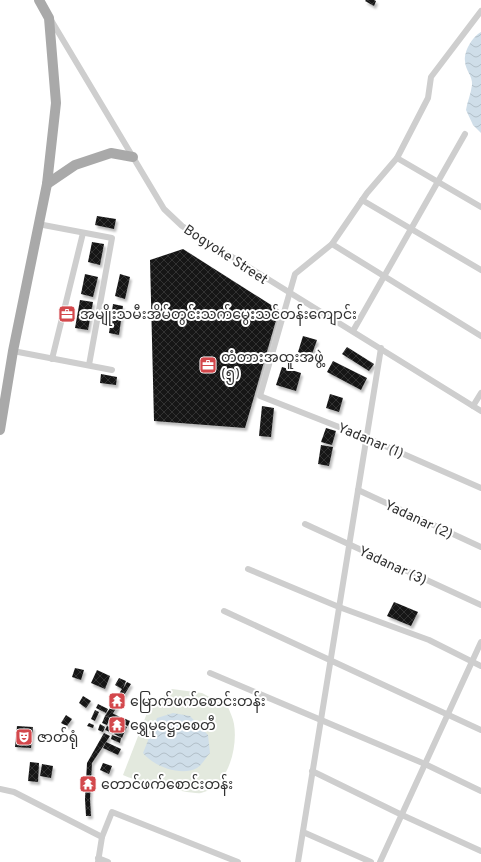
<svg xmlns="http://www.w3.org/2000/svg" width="481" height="862" viewBox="0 0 481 862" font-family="Overpass,'Noto Sans Myanmar',sans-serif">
	<defs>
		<pattern id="water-waves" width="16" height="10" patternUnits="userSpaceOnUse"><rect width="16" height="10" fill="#cfdee9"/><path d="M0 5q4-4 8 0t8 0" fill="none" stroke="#b2bfc8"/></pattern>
		<pattern id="building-cross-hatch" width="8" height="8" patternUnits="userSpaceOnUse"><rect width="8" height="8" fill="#181818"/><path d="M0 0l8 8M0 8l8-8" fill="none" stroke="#313131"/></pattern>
		<filter id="shadow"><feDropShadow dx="2" dy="3" stdDeviation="1" flood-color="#0004"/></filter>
	</defs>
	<rect width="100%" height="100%" fill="#fff"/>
	<!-- green -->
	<path fill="#e3e9de" d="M172 689 202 693 228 707C230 712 233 718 234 724 238 748 228 787 201 793 191 795 133 780 123 775L149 708Z"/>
	<!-- water -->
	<g fill="url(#water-waves)">
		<path d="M481 32V133L473 125 466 110C467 102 471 94 472 85 473 76 465 70 465 61 464 51 472 37 481 32Z"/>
		<path d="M173 713 190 716 208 735 210 753C206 757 202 765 197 768 181 777 153 766 143 753L157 718Z"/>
	</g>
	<!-- building -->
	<g fill="url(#building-cross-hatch)" filter="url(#shadow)">
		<path d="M366 0H374L376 1 374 6 365 1Z"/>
		<path d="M97 216 116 219 114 229 95 225Z"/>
		<path d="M92 242 104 244 100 265 88 262Z"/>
		<path d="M183 249 279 310 245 428 154 421 150 260Z"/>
		<path d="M85 274 98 277 93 297 81 294Z"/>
		<path d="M120 274 130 277 125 299 115 296Z"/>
		<path d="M80 300 93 302 88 330 75 328Z"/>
		<path d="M113 304 123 306 119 335 109 333Z"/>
		<path d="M303 336 317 340 311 357 298 352Z"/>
		<path d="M347 347 374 364 369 371 342 354Z"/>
		<path d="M333 361 367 378 361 390 327 372Z"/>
		<path d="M282 367 301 373 296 391 276 385Z"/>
		<path d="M101 374 117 377 116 385 100 383Z"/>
		<path d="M330 394 343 398 339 412 326 408Z"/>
		<path d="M262 406 274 408 271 437 259 436Z"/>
		<path d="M326 428 336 431 332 445 321 442Z"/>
		<path d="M321 445 333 447 329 466 318 464Z"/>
		<path d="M394 602 418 612 411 626 387 616Z"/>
		<path d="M75 668 84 670 81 680 72 677Z"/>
		<path d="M97 670 110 676 105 689 91 683Z"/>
		<path d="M119 678 126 681 123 689 127 682 131 684 110 718 105 716 122 689 115 685Z"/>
		<path d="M83 696 91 701 86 708 79 703Z"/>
		<path d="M98 704 108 709 106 713 96 708Z"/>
		<path d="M95 710 99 712 95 721 91 719Z"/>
		<path d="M112 713 120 717 118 722 110 718Z"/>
		<path d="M66 715 72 719 67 726 61 723Z"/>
		<path d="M105 716 110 718 107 725 102 723Z"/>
		<path d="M121 717 130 721 128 726 119 722Z"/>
		<path d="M89 723 94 725 93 728 87 726Z"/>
		<path d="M100 724 105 727 103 732 98 730Z"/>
		<path d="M121 724 127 727 124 733 119 730Z"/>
		<path d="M17 726 33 727 31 748 15 747Z"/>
		<path d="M107 726 114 729 112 733 105 730Z"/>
		<path d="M115 730 124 733 122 738 114 734Z"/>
		<path d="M104 733 110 736 92 763 90 799 91 816H86L85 799 87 763Z"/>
		<path d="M112 735 121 738 120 743 111 739Z"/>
		<path d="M106 742 121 749 118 755 103 748Z"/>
		<path d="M30 762 39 763 38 782 28 781Z"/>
		<path d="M103 763 112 766 109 774 100 770Z"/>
		<path d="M42 764 53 766 51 778 40 776Z"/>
	</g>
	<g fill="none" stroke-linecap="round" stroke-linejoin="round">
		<!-- minor -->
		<g stroke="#cecece" stroke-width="6">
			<path d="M481 11 431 77 428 98 397 158 367 193 332 244 295 274 260 396 367 438 481 488"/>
			<path d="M51 20 164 209 182 226 481 411"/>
			<path d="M397 158 481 207"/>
			<path d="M362 200 481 270"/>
			<path d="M38 224 112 238 89 365"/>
			<path d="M332 244 481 336"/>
			<path d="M353 331 465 134"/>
			<path d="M13 351 112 370"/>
			<path d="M52 359 83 233"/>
			<path d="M473 406 481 393"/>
			<path d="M358 490 481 547"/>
			<path d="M305 524 481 605"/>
			<path d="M248 569 339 607 429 640 481 666"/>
			<path d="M224 611 481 730"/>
			<path d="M210 673 425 764 481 791"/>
			<path d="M312 771 402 815 481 851"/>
			<path d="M0 789 14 792 102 837 98 862"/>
			<path d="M303 832 371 862"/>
			<path d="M102 837 112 812 238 862"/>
			<path d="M98 858 108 862"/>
			<path d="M298 862 381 348"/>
			<path d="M380 862 481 642"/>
		</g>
		<!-- primary -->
		<g stroke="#a9a9a9" stroke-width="10">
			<path d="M47 184 75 165 111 153 133 157"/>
			<path d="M0 430 13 351 47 184 56 103 49 18 39 0"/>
		</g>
	</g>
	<!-- icons -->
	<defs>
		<g id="office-square" transform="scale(0.9)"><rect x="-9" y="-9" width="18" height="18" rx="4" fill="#d3484c" stroke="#fff"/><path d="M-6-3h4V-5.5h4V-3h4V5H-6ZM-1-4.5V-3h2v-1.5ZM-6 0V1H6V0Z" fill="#fff"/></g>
		<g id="temple-square" transform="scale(0.9)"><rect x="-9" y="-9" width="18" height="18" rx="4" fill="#d3484c" stroke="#fff"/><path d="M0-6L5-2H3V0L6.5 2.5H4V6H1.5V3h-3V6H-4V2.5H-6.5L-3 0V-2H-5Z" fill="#fff"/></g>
		<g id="theatre-square" transform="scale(0.9)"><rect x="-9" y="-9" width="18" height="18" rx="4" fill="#d3484c" stroke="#fff"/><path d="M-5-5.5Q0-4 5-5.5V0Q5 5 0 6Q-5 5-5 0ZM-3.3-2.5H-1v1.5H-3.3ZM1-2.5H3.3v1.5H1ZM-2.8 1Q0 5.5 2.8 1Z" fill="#fff"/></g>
	</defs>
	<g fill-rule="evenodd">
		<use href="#office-square" x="67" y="314"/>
		<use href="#office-square" x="208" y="365"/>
		<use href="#temple-square" x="117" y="701"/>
		<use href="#temple-square" x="117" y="725"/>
		<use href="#theatre-square" x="24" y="737"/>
		<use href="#temple-square" x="88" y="784"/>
	</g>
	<g text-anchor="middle" stroke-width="4" stroke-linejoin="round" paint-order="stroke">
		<!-- street labels -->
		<g font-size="14" fill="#313131" stroke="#fff">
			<text transform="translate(226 254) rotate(33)" y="5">Bogyoke Street</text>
			<text transform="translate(371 440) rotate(23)" y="5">Yadanar (1)</text>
			<text transform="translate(419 519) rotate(25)" y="5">Yadanar (2)</text>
			<text transform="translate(393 565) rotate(25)" y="5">Yadanar (3)</text>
		</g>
		<!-- poi labels -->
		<g font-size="14" fill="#313131" stroke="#fff" text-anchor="start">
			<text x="80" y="319">အမျိုးသမီးအိမ်တွင်းသက်မွေးသင်တန်းကျောင်း</text>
			<text x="221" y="362">တံတားအထူးအဖွဲ့<tspan x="221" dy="16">(၅)</tspan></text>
			<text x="130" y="706">မြောက်ဖက်စောင်းတန်း</text>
			<text x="130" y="730">ရွှေမုဋ္ဌောစေတီ</text>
			<text x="37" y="742">ဇာတ်ရုံ</text>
			<text x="101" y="789">တောင်ဖက်စောင်းတန်း</text>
		</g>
	</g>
</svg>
